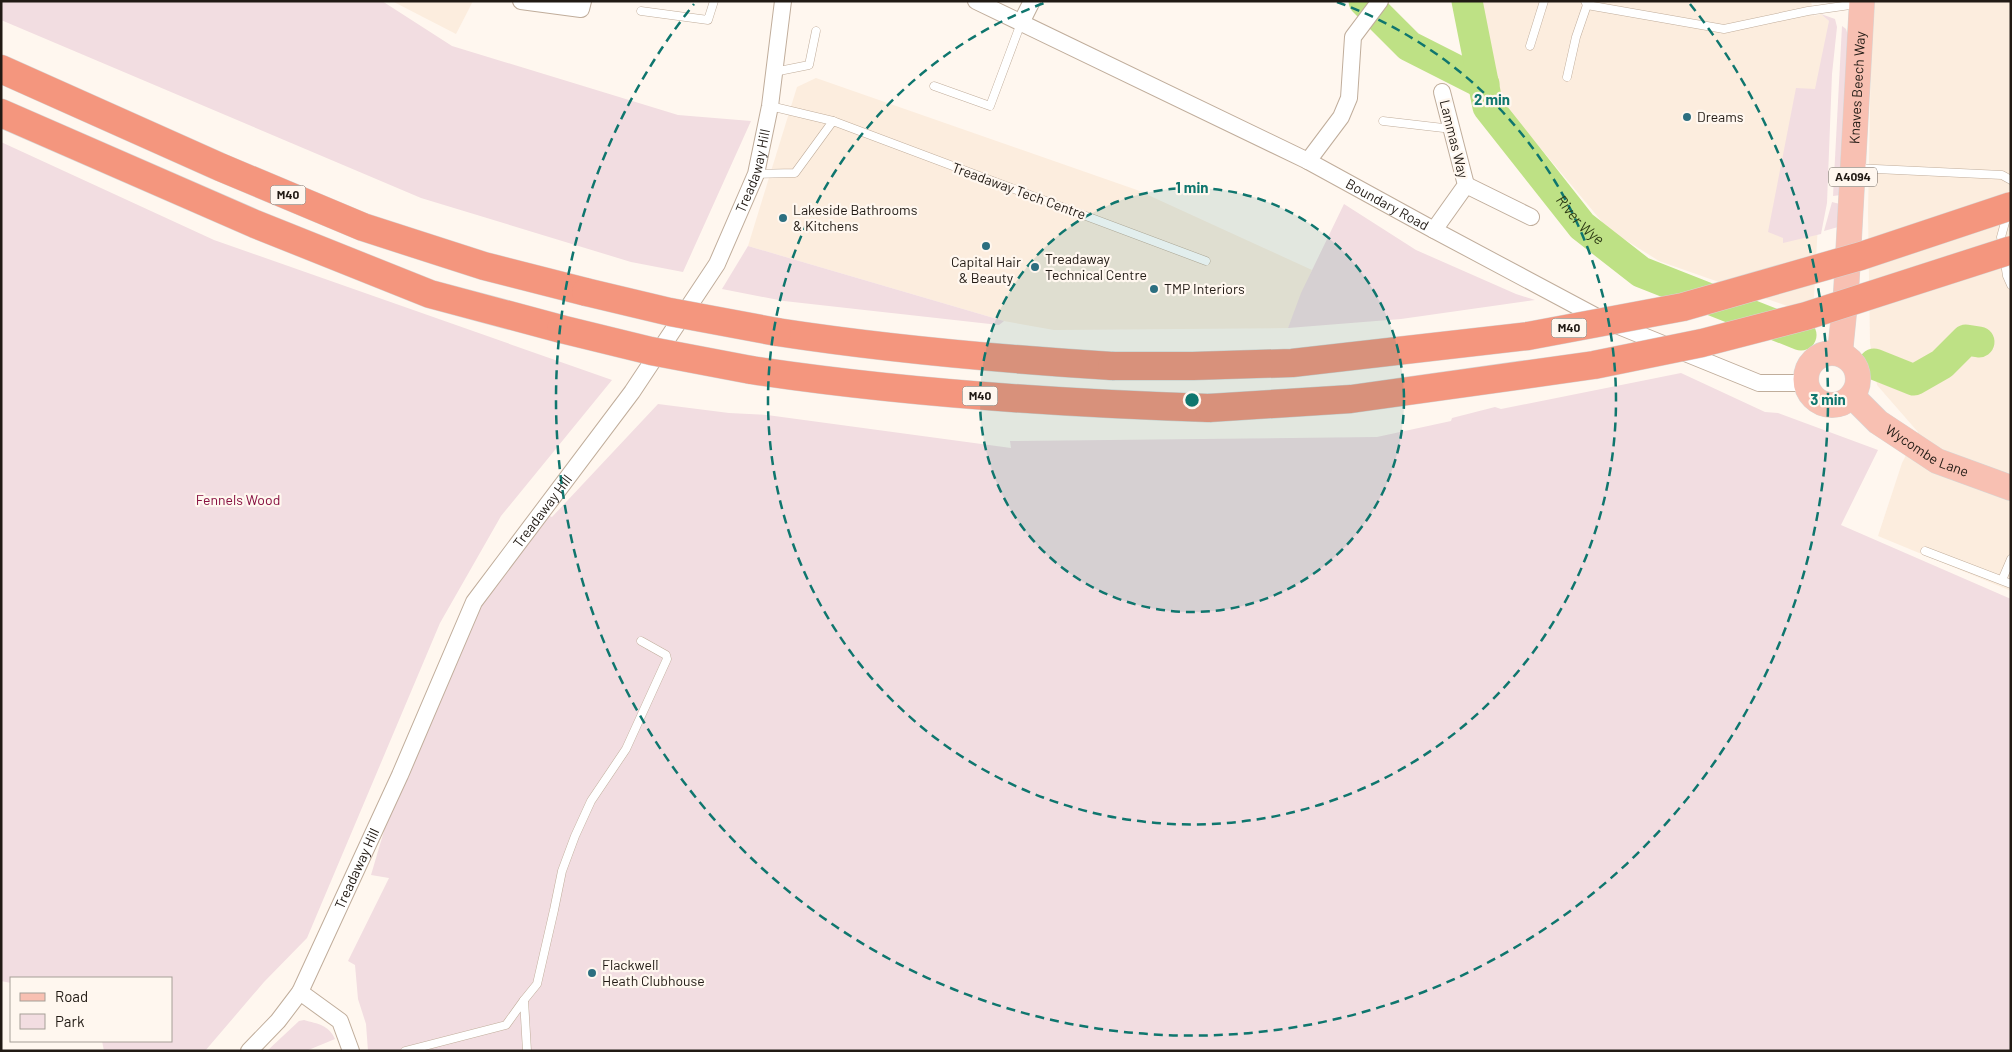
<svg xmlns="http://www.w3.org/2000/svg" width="2012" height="1052" viewBox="0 0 2012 1052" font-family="Barlow,sans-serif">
	<rect width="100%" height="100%" fill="#fff7ef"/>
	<!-- built -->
	<g fill="#fcedde">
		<path d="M392 1H473L456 34Z"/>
		<path d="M1481 1H1811L1814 16 1821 14 1829 21 1813 315 1659 261 1608 229 1503 103Z"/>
		<path d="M1872 1H2011V591L1878 536 1902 463 1918 432 1877 385 1870 343 1868 213Z"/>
		<path d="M816 78 1137 190 1312 270 1288 328 1054 330 1004 321 748 246 797 87Z"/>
	</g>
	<!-- green -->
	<g fill="#f2dde1">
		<path d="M1 1H382L452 46 678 115 751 121 683 272 631 262 421 198 1 20Z"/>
		<path d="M1821 14 1835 19 1837 27 1832 74 1827 203 1821 234 1783 243V238L1768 232 1796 88 1815 89 1829 21Z"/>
		<path d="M1842 26 1846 29 1849 39 1841 195 1833 196Z"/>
		<path d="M1 142 214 240 612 380 501 516 440 623 307 938 264 982 205 1051H104L102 1041H171V978H11V983L1 981Z"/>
		<path d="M1832 202 1840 204 1838 227 1824 231Z"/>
		<path d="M1344 204 1416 250 1516 294 1535 300 1401 319 1288 328 1301 293Z"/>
		<path d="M748 246 1004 321 999 325 784 301 722 289Z"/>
		<path d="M1681 373 1765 412 1778 413 1878 450 1841 525 2011 599V1051H368L366 1024 358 999 355 965 348 961 389 878 371 875 391 807 469 618 545 514 552 517 658 404 729 413 767 415 1011 448 1010 441 1377 437 1451 421 1452 418 1495 407 1501 409Z"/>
		<path d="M304 1020C318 1024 329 1025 335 1039L306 1051H267L299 1021Z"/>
	</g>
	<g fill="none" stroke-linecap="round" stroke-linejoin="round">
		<!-- river -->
		<g stroke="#bee185" stroke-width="31">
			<path d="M1364 1 1409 46 1484 84"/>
			<path id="s1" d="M1467 1 1488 107 1582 226 1641 272 1801 335"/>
			<path d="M1874 364 1914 380 1942 364 1966 340 1979 342"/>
		</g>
		<!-- lane casing -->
		<g stroke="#c0ad9b" stroke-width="9">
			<g id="lane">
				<path d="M1585 1 1587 5 1724 29 1808 11 1857 4"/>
				<path d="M641 11 708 20 714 1"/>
				<path d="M1530 46 1544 1"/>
				<path d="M774 72 809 65 816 31"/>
				<path d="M1567 77 1576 37 1587 5"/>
				<path d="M934 86 990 106 1021 23"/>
				<path d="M770 106 833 121"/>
				<path d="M1383 121 1452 129"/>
				<path d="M1855 168 2002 175 2011 180"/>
				<path d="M756 174 795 173 833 121 1206 261"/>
				<path d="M2007 215 2001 237 2007 276 2011 285"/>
				<path d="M1925 551 2011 584"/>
				<path d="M2002 580 2011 559"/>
				<path d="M524 1000 537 984 554 910 562 871 575 836 591 801 626 749 667 659 666 655 641 641"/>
				<path d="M405 1051 506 1025 524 1000 527 1051"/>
			</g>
		</g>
		<!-- street casing -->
		<g stroke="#c0ad9b" stroke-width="18">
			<g id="street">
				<path d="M521 1 581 9 583 1"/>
				<path id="s2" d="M976 1 1308 161 1434 230 1599 318 1759 383H1805"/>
				<path d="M1021 23 1032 1"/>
				<path d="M1308 161 1341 117 1349 98 1353 37 1380 1"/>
				<path d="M1466 185 1531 217"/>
				<path d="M1434 230 1466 185 1442 92"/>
				<path d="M300 992 340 1021 351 1051"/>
				<path id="s3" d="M249 1051 278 1021 300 992 400 775 474 602 632 392 717 264 756 174 770 106 783 1"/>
			</g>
		</g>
		<!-- primary casing -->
		<g stroke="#d7d6d5" stroke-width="26">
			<g id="primary">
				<circle cx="1832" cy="379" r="26"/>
				<path id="s4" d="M1840 353 1846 293 1862 1"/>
				<path id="s5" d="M1852 396 1878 422 1937 461 2011 488"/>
			</g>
		</g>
		<!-- highway casing -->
		<g stroke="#d7d6d5" stroke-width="29">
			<g id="highway">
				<path d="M1 69 220 167 363 227 484 266 586 292"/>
				<path d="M1 113 255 224 430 294 561 329"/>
				<path d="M777 332C888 349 1000 359 1112 366"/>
				<path d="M751 370C903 393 1055 403 1209 408"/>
			</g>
		</g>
		<!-- lane -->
		<use href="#lane" stroke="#fff" stroke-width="8"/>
		<!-- street -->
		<use href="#street" stroke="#fff" stroke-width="16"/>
		<!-- primary -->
		<use href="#primary" stroke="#f8c0b2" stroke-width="25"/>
		<!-- highway -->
		<use href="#highway" stroke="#f4967e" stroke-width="28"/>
		<!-- highway-bridge casing -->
		<g stroke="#d7d6d5" stroke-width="29" stroke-linecap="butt">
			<g id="highway-bridge">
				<path d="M586 292 670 312 777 332"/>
				<path d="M561 329 651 351 751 370"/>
				<path d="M1112 366H1193L1292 363 1528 336 1683 307 1861 256 2011 206"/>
				<path d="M1209 408 1351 399 1594 365 1702 343 1806 316 2011 250"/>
			</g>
		</g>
		<!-- highway-bridge -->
		<use href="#highway-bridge" stroke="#f4967e" stroke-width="28"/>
	</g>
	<!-- distance rings -->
	<circle cx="1192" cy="400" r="212" fill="#0f766e" fill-opacity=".12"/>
	<g fill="none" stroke="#0f766e" stroke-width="2.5" stroke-dasharray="9 6">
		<circle cx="1192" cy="400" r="212"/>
		<path d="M1337 2A424 424 0 1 1 1047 2"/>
		<path d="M1690 4A636 636 0 1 1 694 4"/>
	</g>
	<!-- markers -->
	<g fill="#2c6f80" stroke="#fff7ef" stroke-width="2">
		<circle cx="1687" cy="117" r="5"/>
		<circle cx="783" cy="218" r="5"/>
		<circle cx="986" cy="246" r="5"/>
		<circle cx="1035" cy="267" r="5"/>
		<circle cx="1154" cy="289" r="5"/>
		<circle cx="592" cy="973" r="5"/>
	</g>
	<g text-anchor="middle" stroke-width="4.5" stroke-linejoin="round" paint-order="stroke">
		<!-- shield labels -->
		<g fill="#fff7ef" stroke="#645c56" stroke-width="1">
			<rect x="1829" y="167.5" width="48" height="19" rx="4"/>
			<rect x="270.5" y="185.5" width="35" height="19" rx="4"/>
			<rect x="1551.5" y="318.5" width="35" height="19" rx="4"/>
			<rect x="962.5" y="386.5" width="35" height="19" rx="4"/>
		</g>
		<g font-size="12" font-weight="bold" fill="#211a14">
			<text x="1853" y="181">A4094</text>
			<text x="288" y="199">M40</text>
			<text x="1569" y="332">M40</text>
			<text x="980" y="400">M40</text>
		</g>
		<!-- street labels -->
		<g font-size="14" fill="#211a14" stroke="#fff7ef">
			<text dy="5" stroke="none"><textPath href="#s4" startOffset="266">Knaves Beech Way</textPath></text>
			<text transform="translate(1454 139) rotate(76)" y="5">Lammas Way</text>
			<text dy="5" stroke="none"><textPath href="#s3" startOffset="1022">Treadaway Hill</textPath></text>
			<text transform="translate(1019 191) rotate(20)" y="5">Treadaway Tech Centre</text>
			<text dy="5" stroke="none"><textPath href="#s2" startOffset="459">Boundary Road</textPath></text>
			<text dy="5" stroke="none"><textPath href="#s5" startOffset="94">Wycombe Lane</textPath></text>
			<text dy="5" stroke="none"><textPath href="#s3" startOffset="619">Treadaway Hill</textPath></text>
			<text dy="5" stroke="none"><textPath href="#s3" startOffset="214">Treadaway Hill</textPath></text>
		</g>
		<!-- poi labels -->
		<g font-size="14" fill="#211a14" stroke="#fff7ef" text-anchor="start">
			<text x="1697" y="122">Dreams</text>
			<text x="793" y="215">Lakeside Bathrooms<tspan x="793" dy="16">&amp; Kitchens</tspan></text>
			<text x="1045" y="264">Treadaway<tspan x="1045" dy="16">Technical Centre</tspan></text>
			<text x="986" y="267" text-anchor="middle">Capital Hair<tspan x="986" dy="16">&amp; Beauty</tspan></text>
			<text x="1164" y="294">TMP Interiors</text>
			<text x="602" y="970">Flackwell<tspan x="602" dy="16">Heath Clubhouse</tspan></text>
		</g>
		<!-- park labels -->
		<g font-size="14" fill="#870f40" stroke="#fff7ef">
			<text x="238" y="505">Fennels Wood</text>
		</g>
		<!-- water labels -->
		<g font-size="15" font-style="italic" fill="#2e3c16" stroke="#fff7ef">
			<text dy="5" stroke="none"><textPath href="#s1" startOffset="254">River Wye</textPath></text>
		</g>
	</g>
	<circle cx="1192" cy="400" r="8" fill="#0f766e" stroke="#fff7ef" stroke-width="2.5"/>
	<g font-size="15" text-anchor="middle" font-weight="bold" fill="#0f766e" stroke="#fff7ef" stroke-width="4.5" stroke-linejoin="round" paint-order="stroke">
		<text x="1492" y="105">2 min</text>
		<text x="1192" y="193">1 min</text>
		<text x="1828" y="405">3 min</text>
	</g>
	<!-- border -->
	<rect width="2012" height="1052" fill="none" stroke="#211a14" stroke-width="5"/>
	<!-- legend -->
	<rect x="10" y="977" width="162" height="65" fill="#fff7ef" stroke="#a69f97"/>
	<rect x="20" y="993" width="25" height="8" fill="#f8c0b2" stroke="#a69f97"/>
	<text x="55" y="1002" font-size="15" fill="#211a14">Road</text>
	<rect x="20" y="1014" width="25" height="15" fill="#f2dde1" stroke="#a69f97"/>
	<text x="55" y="1027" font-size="15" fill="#211a14">Park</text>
</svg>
